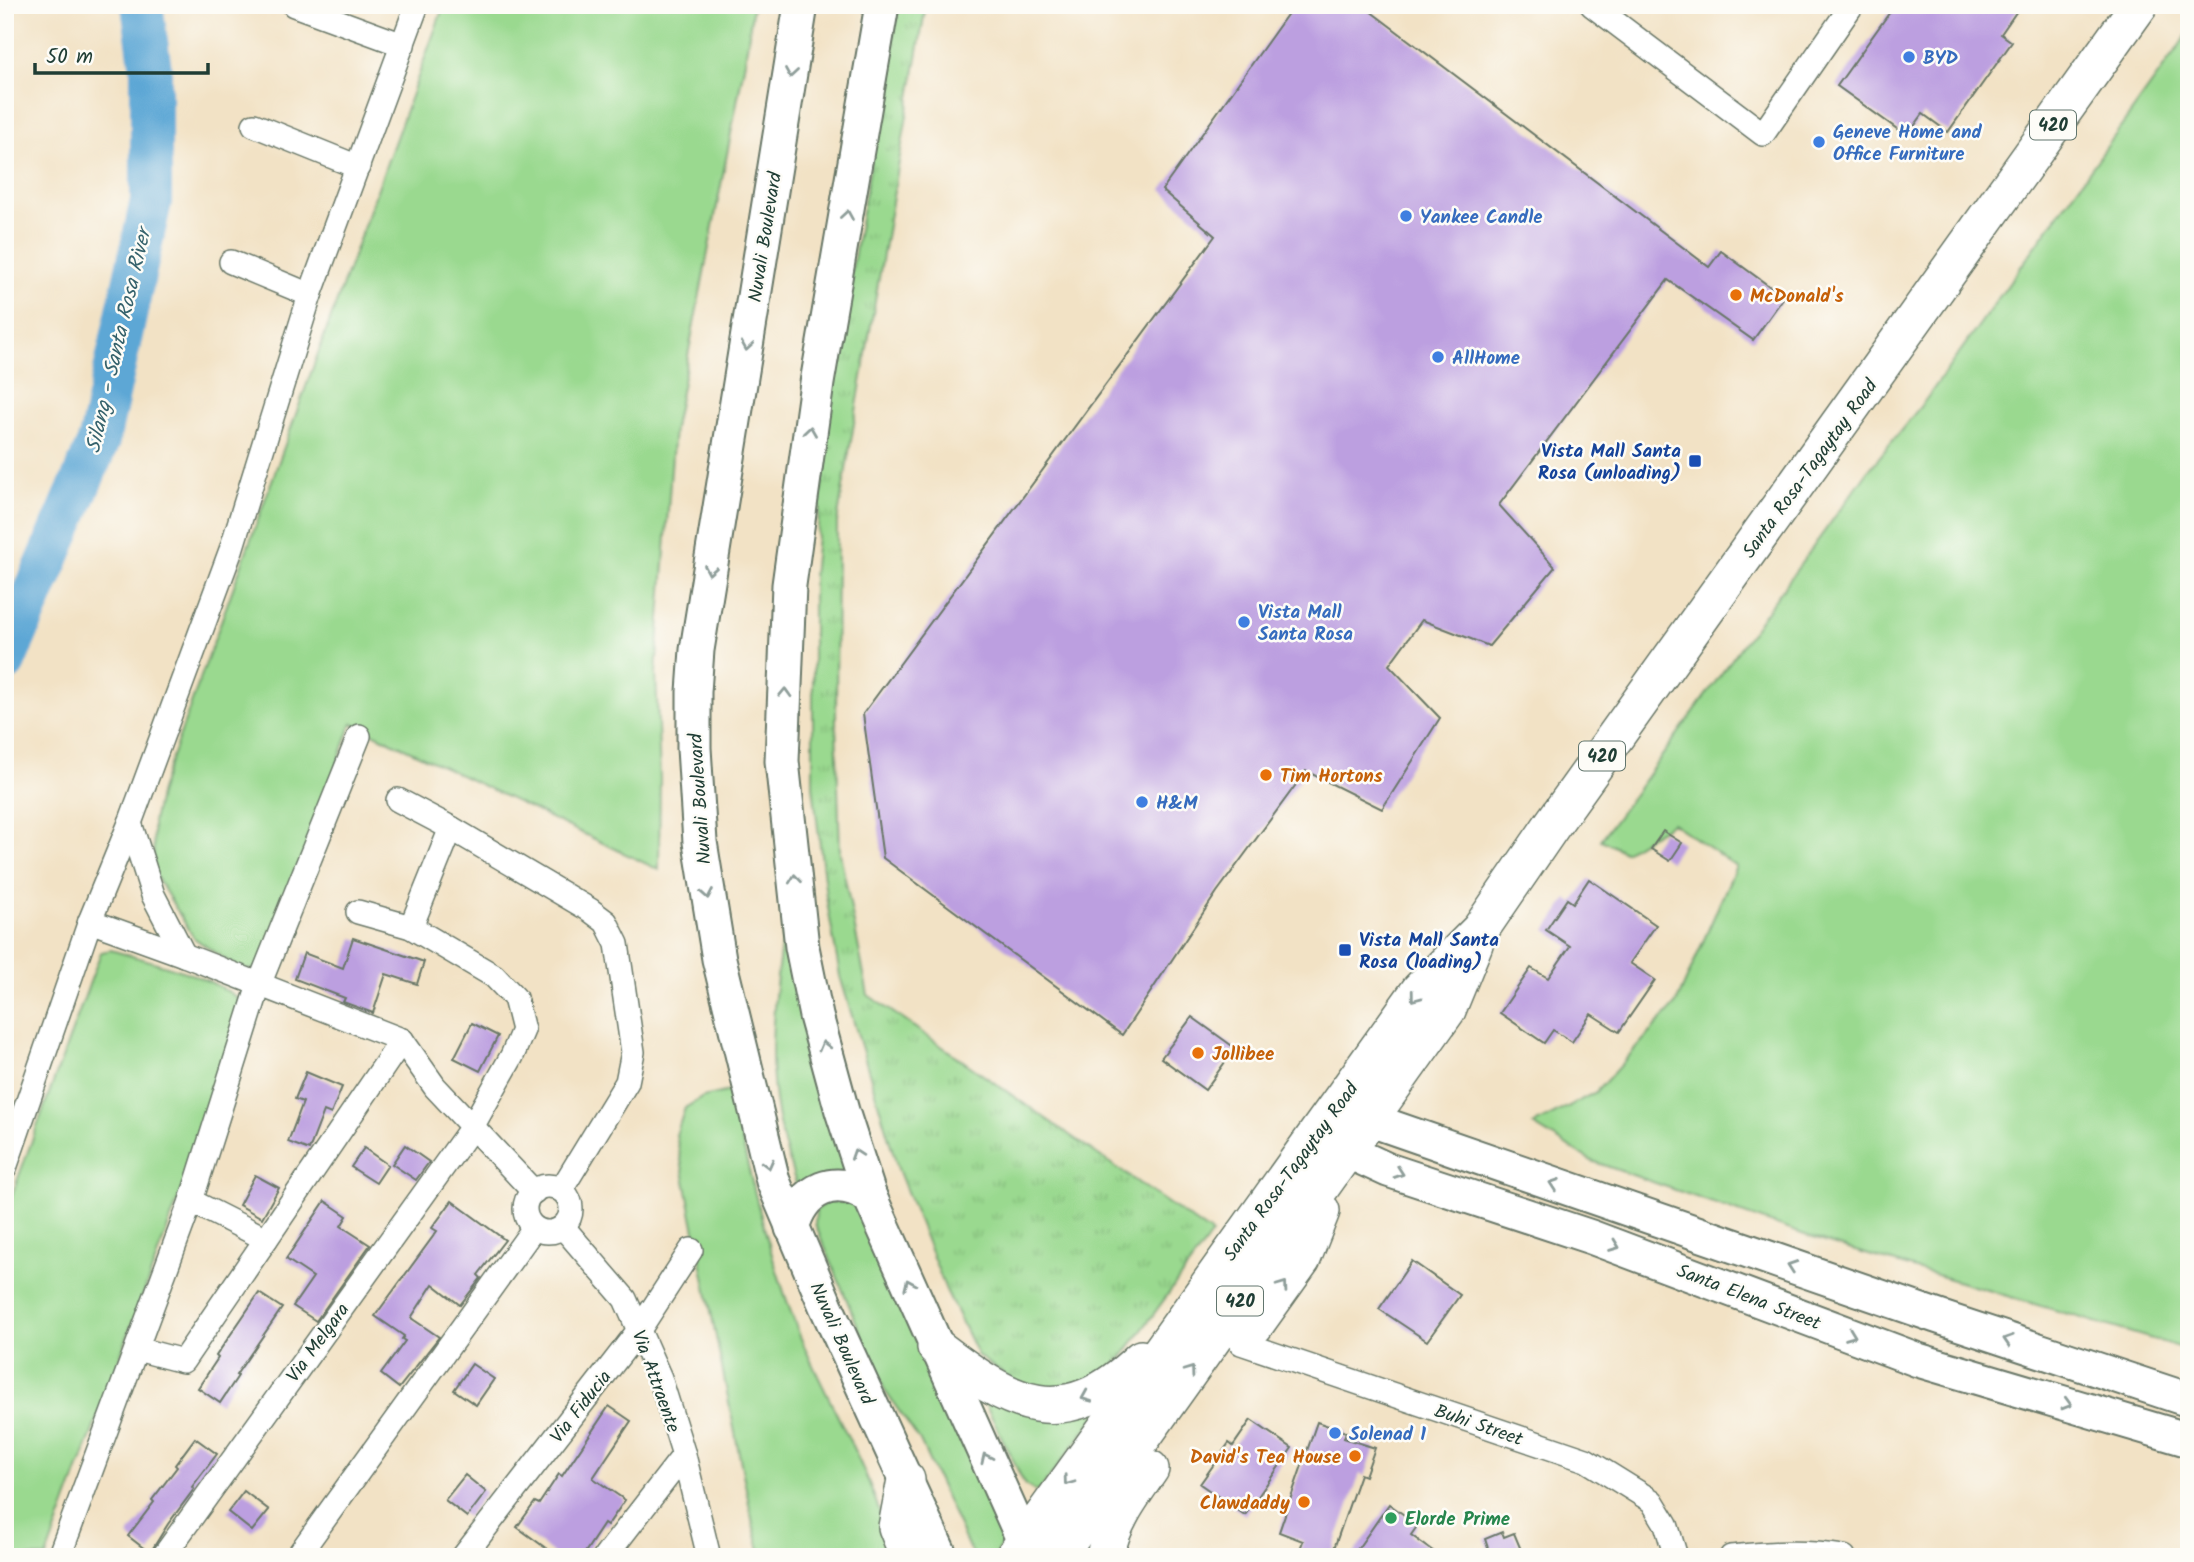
<svg xmlns="http://www.w3.org/2000/svg" width="2194" height="1562" viewBox="0 0 2194 1562" font-family="Kalam,sans-serif">
	<defs>
		<pattern id="park-tufts" width="24" height="20" patternUnits="userSpaceOnUse" patternTransform="scale(1.75)"><rect width="24" height="20" fill="#9ad98f"/><path d="M3 7l-1-3M5 7V3M7 7l1-3M15 17l-1-3M17 17v-4M19 17l1-3" fill="none" stroke="#84bb7c"/></pattern>
	</defs>
	<rect width="100%" height="100%" fill="#fdfcf7"/>
	<filter id="ink" filterUnits="userSpaceOnUse"><feTurbulence type="fractalNoise" baseFrequency=".0143" numOctaves="2"/><feDisplacementMap in="SourceGraphic" scale="14" xChannelSelector="R" yChannelSelector="G"/><feConvolveMatrix kernelMatrix="1 2 1 2 8 2 1 2 1" color-interpolation-filters="sRGB"/></filter>
	<filter id="wash" filterUnits="userSpaceOnUse"><feTurbulence type="fractalNoise" baseFrequency=".00686" numOctaves="4" result="noise"/><feDisplacementMap in="SourceGraphic" scale="28" xChannelSelector="R" yChannelSelector="G"/><feGaussianBlur stdDeviation="1.57" result="paint"/><feColorMatrix in="noise" values="0 0 0 0 0 0 0 0 0 0 0 0 0 0 0 0 0 1.4 0 .05"/><feComposite in="paint" operator="in"/></filter>
	<g filter="url(#wash)">
		<rect width="100%" height="100%" fill="#f2e2c5"/>
		<!-- green -->
		<g fill="#9ad98f" stroke="#5c8b62" stroke-width="2">
			<path d="M444 5H753L745 61 674 428 656 673 660 779 659 870 352 723 270 952 258 969 241 970 194 938 154 873 153 822 160 790Z"/>
			<path d="M2189 32V1350L1825 1242 1592 1161 1533 1125 1596 1092 1676 1004 1736 866 1672 823 1625 852 1601 840 1868 471 1924 402Z"/>
			<path d="M785 918 849 1174 798 1190C788 1158 777 1125 774 1091 768 1040 777 969 785 918Z"/>
			<path d="M111 950C155 963 216 975 249 1008L46 1557H16L5 1553V1214L101 952Z"/>
			<path d="M730 1091C749 1172 768 1253 798 1331 825 1401 881 1483 890 1557H762L753 1524 676 1135 685 1108 703 1097Z"/>
			<path d="M828 1201 860 1204 905 1317 1000 1524 1003 1542 995 1557H973L920 1441 885 1391 815 1224 816 1210Z"/>
			<path d="M978 1389 1108 1400 1039 1491H1035L1025 1485Z"/>
		</g>
		<!-- park -->
		<path fill="url(#park-tufts)" stroke="#5c8b62" stroke-width="2" d="M899 5H926L837 522 836 721 840 853 868 995 1212 1234 1123 1356 1101 1378 1036 1396 978 1356 946 1290 898 1169 840 976 826 896 813 786V577L832 381Z"/>
		<g fill="none" stroke-linecap="round" stroke-linejoin="round">
			<!-- river -->
			<path stroke="#5da7d5" stroke-width="42" d="M5 661 99 440 151 201V70L142 5"/>
		</g>
		<g id="blocks">
			<!-- building -->
			<g fill="#bc9fe0">
				<path d="M1294 5H1362L1709 267 1721 251 1784 297 1753 340 1668 280 1499 505 1555 567 1489 646 1422 620 1389 665 1440 718 1382 809 1306 771 1217 892 1122 1035 883 858 863 714 1215 236 1162 190Z"/>
				<path d="M1895 5H2021L2001 34 2012 42 1948 132 1923 114 1907 136 1837 86Z"/>
				<path d="M1663 831 1682 843 1670 861 1651 849Z"/>
				<path d="M1589 879 1656 925 1630 963 1655 980 1619 1032 1591 1014 1572 1042 1553 1030 1544 1043 1500 1013 1531 968 1548 978 1570 946 1546 930 1567 899 1573 903Z"/>
				<path d="M353 938 424 962 417 984 386 974 373 1013 343 1002 345 998 295 979 304 953 343 968Z"/>
				<path d="M1192 1017 1235 1048 1205 1090 1161 1058Z"/>
				<path d="M472 1023 498 1036 480 1071 454 1058Z"/>
				<path d="M306 1072 342 1087 331 1114 324 1111 309 1150 288 1142 303 1102 295 1099Z"/>
				<path d="M405 1145 429 1162 416 1180 392 1164Z"/>
				<path d="M364 1148 388 1165 376 1183 351 1167Z"/>
				<path d="M255 1175 279 1188 262 1218 239 1205Z"/>
				<path d="M325 1201 347 1216 341 1226 370 1245 316 1321 293 1306 313 1277 286 1259Z"/>
				<path d="M452 1201 505 1240 478 1275 481 1278 460 1305 433 1284 411 1318 439 1337 399 1388 381 1374 405 1341 402 1339 404 1336 375 1316 437 1231 432 1228Z"/>
				<path d="M1412 1261 1460 1295 1427 1341 1379 1309Z"/>
				<path d="M259 1293 282 1308 236 1375 238 1376 220 1403 198 1388 218 1358 216 1356Z"/>
				<path d="M472 1364 494 1379 476 1405 454 1390Z"/>
				<path d="M609 1406 631 1421 593 1478 625 1500 607 1526 604 1524 582 1557H558L517 1527 535 1502 539 1504 559 1474 562 1476Z"/>
				<path d="M1251 1420 1292 1448 1245 1515 1200 1484 1229 1443 1233 1446Z"/>
				<path d="M1317 1422 1346 1432 1344 1438 1375 1448 1365 1476 1360 1474 1331 1557H1311L1299 1552 1303 1541 1279 1532Z"/>
				<path d="M195 1438 217 1454 192 1487 194 1489 168 1524 150 1553 128 1536 154 1502 152 1500 177 1467 175 1465Z"/>
				<path d="M465 1475 486 1492 467 1517 445 1500Z"/>
				<path d="M244 1491 269 1510 252 1531 228 1512Z"/>
				<path d="M1389 1504 1418 1525 1411 1535 1441 1557H1352Z"/>
				<path d="M1502 1532 1504 1537 1514 1533 1524 1557H1491L1485 1539Z"/>
			</g>
		</g>
	</g>
	<g filter="url(#ink)">
		<use href="#blocks" fill-opacity="0" stroke="#697767" stroke-width="2"/>
		<g fill="none" stroke-linecap="round" stroke-linejoin="round">
			<!-- street casing -->
			<g stroke="#697767" stroke-width="26">
				<g id="street">
					<path d="M294 5 403 45"/>
					<path d="M1592 5 1763 134 1852 5"/>
					<path d="M254 125 358 167"/>
					<path d="M231 262 310 295"/>
					<path d="M398 800 451 828 590 910 606 922 617 944 633 1052 627 1082 561 1190"/>
					<path d="M130 823 153 895 184 955"/>
					<path d="M90 921 184 955 402 1040 435 1087 534 1192"/>
					<path d="M411 927 451 828"/>
					<path d="M5 1168 90 921 130 823 231 550 310 295 417 5"/>
					<circle cx="548" cy="1209" r="23"/>
					<path d="M191 1201 266 1239"/>
					<path d="M563 1227 625 1299 660 1378 684 1455 709 1557"/>
					<path d="M1241 1343 1586 1460 1652 1501 1666 1524 1676 1557"/>
					<path d="M137 1349 183 1361 402 1040"/>
					<path d="M59 1557 191 1201 259 985 359 736"/>
					<path d="M163 1557 472 1127 512 1056 523 1030 515 998 494 976 411 927 358 912"/>
					<path d="M297 1557 534 1228"/>
					<path d="M463 1557 639 1330 691 1250"/>
					<path d="M605 1557 684 1455"/>
					<path d="M1731 1557C1770 1553 1806 1551 1844 1557"/>
				</g>
			</g>
			<!-- secondary casing -->
			<g stroke="#697767" stroke-width="37">
				<g id="secondary">
					<path d="M801 5 697 650 694 692V748L700 842 719 959 773 1181 826 1306 941 1557"/>
					<path d="M882 5 817 383 789 585 782 761 802 947 816 1016 842 1111 870 1197 1031 1557"/>
					<path d="M1368 1119 1936 1316 2189 1400"/>
					<path d="M1323 1140 1388 1170 1591 1237 1918 1360 2189 1440"/>
					<path d="M792 1228C803 1188 835 1174 870 1197"/>
				</g>
			</g>
			<!-- primary casing -->
			<g stroke="#697767" stroke-width="40">
				<g id="primary">
					<path d="M1254 1326 1302 1259 1321 1211"/>
					<path d="M936 1347C1012 1405 1062 1435 1141 1359"/>
					<path d="M906 1480 897 1527 909 1557"/>
					<path d="M1014 1557 1420 990 1480 930 1552 825 2139 5"/>
					<path d="M1057 1557 1447 1010 1474 944"/>
					<path d="M1105 1557C1111 1523 1130 1497 1150 1469"/>
				</g>
			</g>
			<!-- street -->
			<use href="#street" stroke="#fff" stroke-width="23"/>
			<!-- secondary -->
			<use href="#secondary" stroke="#fff" stroke-width="33"/>
			<!-- primary -->
			<use href="#primary" stroke="#fff" stroke-width="37"/>
		</g>
		<!-- one-way arrows -->
		<defs><path id="oneway-chevron" d="M-2-3.5L2.5 0L-2 3.5" fill="none" stroke-width="1.6" stroke-linecap="round" stroke-linejoin="round" transform="scale(1.75)"/></defs>
		<g stroke="#8f9e9a">
			<use href="#oneway-chevron" transform="translate(791 73) rotate(99)"/>
			<use href="#oneway-chevron" transform="translate(847 215) rotate(-81)"/>
			<use href="#oneway-chevron" transform="translate(747 346) rotate(99)"/>
			<use href="#oneway-chevron" transform="translate(810 431) rotate(-82)"/>
			<use href="#oneway-chevron" transform="translate(710 570) rotate(100)"/>
			<use href="#oneway-chevron" transform="translate(785 693) rotate(-88)"/>
			<use href="#oneway-chevron" transform="translate(795 879) rotate(-96)"/>
			<use href="#oneway-chevron" transform="translate(707 894) rotate(80)"/>
			<use href="#oneway-chevron" transform="translate(1415 997) rotate(127)"/>
			<use href="#oneway-chevron" transform="translate(824 1046) rotate(-105)"/>
			<use href="#oneway-chevron" transform="translate(856 1154) rotate(-109)"/>
			<use href="#oneway-chevron" transform="translate(768 1164) rotate(76)"/>
			<use href="#oneway-chevron" transform="translate(1399 1173) rotate(19)"/>
			<use href="#oneway-chevron" transform="translate(1554 1184) rotate(-161)"/>
			<use href="#oneway-chevron" transform="translate(1615 1246) rotate(21)"/>
			<use href="#oneway-chevron" transform="translate(1792 1266) rotate(-161)"/>
			<use href="#oneway-chevron" transform="translate(909 1284) rotate(-114)"/>
			<use href="#oneway-chevron" transform="translate(1283 1286) rotate(-54)"/>
			<use href="#oneway-chevron" transform="translate(1851 1335) rotate(21)"/>
			<use href="#oneway-chevron" transform="translate(2008 1340) rotate(-162)"/>
			<use href="#oneway-chevron" transform="translate(1190 1371) rotate(-54)"/>
			<use href="#oneway-chevron" transform="translate(1086 1397) rotate(157)"/>
			<use href="#oneway-chevron" transform="translate(2067 1404) rotate(16)"/>
			<use href="#oneway-chevron" transform="translate(986 1458) rotate(-115)"/>
			<use href="#oneway-chevron" transform="translate(1068 1481) rotate(126)"/>
		</g>
	</g>
	<!-- markers -->
	<g fill="#3f7fe0" stroke="#fdfcf7" stroke-width="2.5">
		<circle cx="1909" cy="57" r="7"/>
		<circle cx="1819" cy="142" r="7"/>
		<circle cx="1406" cy="216" r="7"/>
		<circle cx="1438" cy="357" r="7"/>
		<circle cx="1244" cy="622" r="7"/>
		<circle cx="1142" cy="802" r="7"/>
		<circle cx="1335" cy="1433" r="7"/>
	</g>
	<g fill="#e8710a" stroke="#fdfcf7" stroke-width="2.5">
		<circle cx="1736" cy="295" r="7"/>
		<circle cx="1266" cy="775" r="7"/>
		<circle cx="1198" cy="1053" r="7"/>
		<circle cx="1355" cy="1456" r="7"/>
		<circle cx="1304" cy="1502" r="7"/>
	</g>
	<g fill="#1a4fb4" stroke="#fdfcf7" stroke-width="2.5">
		<rect x="1688" y="454" width="14" height="14" rx="3.5"/>
		<rect x="1338" y="943" width="14" height="14" rx="3.5"/>
	</g>
	<circle fill="#2e9e5b" stroke="#fdfcf7" stroke-width="2.5" cx="1391" cy="1518" r="7"/>
	<g text-anchor="middle" stroke-width="5" stroke-linejoin="round" paint-order="stroke">
		<!-- shield labels -->
		<g fill="#fdfcf7" stroke="#62766e" stroke-width="2">
			<rect x="2030" y="110.5" width="46" height="29" rx="5"/>
			<rect x="1579" y="741.5" width="46" height="29" rx="5"/>
			<rect x="1217" y="1286.5" width="46" height="29" rx="5"/>
		</g>
		<g font-size="18" font-weight="bold" fill="#1f3d34">
			<text x="2053" y="131">420</text>
			<text x="1602" y="762">420</text>
			<text x="1240" y="1307">420</text>
		</g>
		<!-- shop labels -->
		<g font-size="19" font-weight="bold" fill="#366cbe" stroke="#fdfcf7" text-anchor="start">
			<text x="1923" y="64">BYD</text>
			<text x="1833" y="138">Geneve Home and<tspan x="1833" dy="22">Office Furniture</tspan></text>
			<text x="1420" y="223">Yankee Candle</text>
			<text x="1452" y="364">AllHome</text>
			<text x="1258" y="618">Vista Mall<tspan x="1258" dy="22">Santa Rosa</tspan></text>
			<text x="1156" y="809">H&amp;M</text>
			<text x="1349" y="1440">Solenad 1</text>
		</g>
		<!-- street labels -->
		<g font-size="19" fill="#1f3d34" stroke="#fdfcf7">
			<text transform="translate(764 237) rotate(-81)" y="7">Nuvali Boulevard</text>
			<text transform="translate(1809 468) rotate(-54)" y="7">Santa Rosa-Tagaytay Road</text>
			<text transform="translate(699 799) rotate(-94)" y="7">Nuvali Boulevard</text>
			<text transform="translate(1290 1171) rotate(-54)" y="7">Santa Rosa-Tagaytay Road</text>
			<text transform="translate(1749 1296) rotate(21)" y="7">Santa Elena Street</text>
			<text transform="translate(317 1342) rotate(-54)" y="7">Via Melgara</text>
			<text transform="translate(843 1343) rotate(66)" y="7">Nuvali Boulevard</text>
			<text transform="translate(657 1381) rotate(70)" y="7">Via Attraente</text>
			<text transform="translate(580 1406) rotate(-52)" y="7">Via Fiducia</text>
			<text transform="translate(1479 1424) rotate(19)" y="7">Buhi Street</text>
		</g>
		<!-- food labels -->
		<g font-size="19" font-weight="bold" fill="#c56008" stroke="#fdfcf7" text-anchor="start">
			<text x="1750" y="302">McDonald's</text>
			<text x="1280" y="782">Tim Hortons</text>
			<text x="1212" y="1060">Jollibee</text>
			<text x="1341" y="1463" text-anchor="end">David's Tea House</text>
			<text x="1290" y="1509" text-anchor="end">Clawdaddy</text>
		</g>
		<!-- transit labels -->
		<g font-size="19" font-weight="bold" fill="#164399" stroke="#fdfcf7" text-anchor="end">
			<text x="1681" y="457">Vista Mall Santa<tspan x="1681" dy="22">Rosa (unloading)</tspan></text>
			<text x="1359" y="946" text-anchor="start">Vista Mall Santa<tspan x="1359" dy="22">Rosa (loading)</tspan></text>
		</g>
		<!-- leisure labels -->
		<g font-size="19" font-weight="bold" fill="#27864d" stroke="#fdfcf7" text-anchor="start">
			<text x="1405" y="1525">Elorde Prime</text>
		</g>
		<!-- water labels -->
		<g font-size="21" font-style="italic" fill="#35626c" stroke="#fdfcf7">
			<text transform="translate(118 341) rotate(-77)" y="7">Silang - Santa Rosa River</text>
		</g>
	</g>
	<!-- margin -->
	<rect width="2194" height="1562" fill="none" stroke="#fdfcf7" stroke-width="28"/>
	<!-- scale -->
	<path d="M35 63v10h173v-10" fill="none" stroke="#1f3d34" stroke-width="3.5"/>
	<text x="46" y="63" font-size="21" fill="#1f3d34" stroke="#fdfcf7" stroke-width="5" paint-order="stroke">50 m</text>
</svg>
